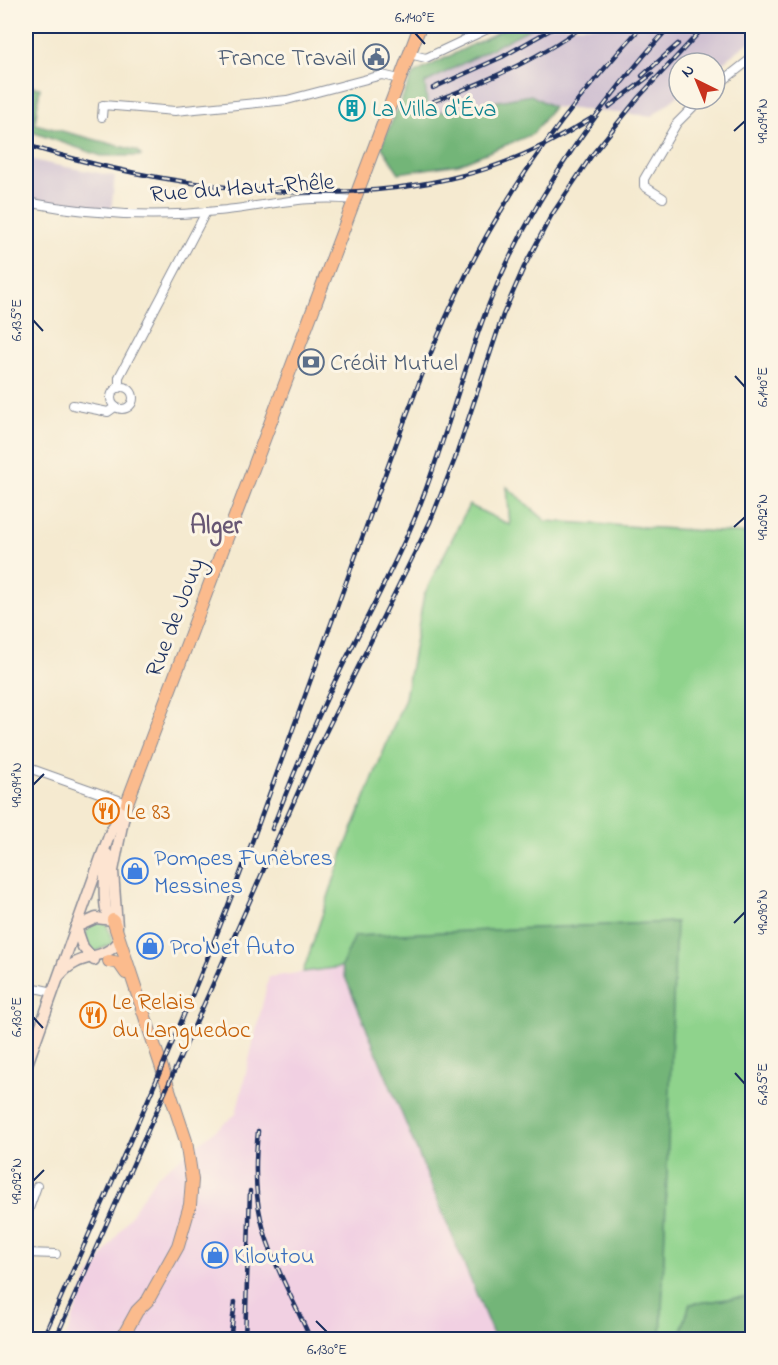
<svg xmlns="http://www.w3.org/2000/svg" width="778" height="1365" viewBox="0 0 778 1365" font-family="'Indie Flower',sans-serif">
	<rect width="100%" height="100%" fill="#fcf5e5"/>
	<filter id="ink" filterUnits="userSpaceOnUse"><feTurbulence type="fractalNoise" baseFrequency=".0167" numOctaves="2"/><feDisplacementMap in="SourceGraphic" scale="12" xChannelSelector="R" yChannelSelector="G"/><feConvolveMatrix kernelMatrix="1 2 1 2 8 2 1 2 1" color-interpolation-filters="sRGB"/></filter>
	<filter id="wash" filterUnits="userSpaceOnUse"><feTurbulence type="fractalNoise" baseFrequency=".008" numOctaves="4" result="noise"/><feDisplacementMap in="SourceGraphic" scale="24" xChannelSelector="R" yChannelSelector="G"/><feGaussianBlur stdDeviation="1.35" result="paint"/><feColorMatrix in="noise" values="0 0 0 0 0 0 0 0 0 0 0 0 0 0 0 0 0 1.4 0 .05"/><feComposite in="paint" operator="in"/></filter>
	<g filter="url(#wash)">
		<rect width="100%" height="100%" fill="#f5ead0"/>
		<!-- built -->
		<path fill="#f1d0e2" d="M341 967 495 1339 65 1340 87 1280 156 1177 236 1114 269 977Z"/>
		<!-- industrial -->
		<g fill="#cebed0">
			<path d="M535 26H752V40L715 68V63H679V95L652 116 553 107 531 95 428 114 425 83Z"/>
			<path d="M26 158 50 164 115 176 111 212 26 202Z"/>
		</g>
		<!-- green -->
		<g fill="#8fd38c" stroke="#558175" stroke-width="1.5">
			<path d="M507 487 546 521 752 534V1296L690 1304 679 1339H661L675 922 356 936 341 967 303 972 344 850 405 698 424 595 469 505 510 525Z"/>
			<path d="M104 922 107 925 113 943 95 952C83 943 82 931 94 923Z"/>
		</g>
		<!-- forest -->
		<g fill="#73b578" stroke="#47726b" stroke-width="1.5">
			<path d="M508 26H535L425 83 428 114 531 95 553 107 533 134 459 164 399 173 381 146 413 74 492 35Z"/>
			<path d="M26 86 40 88 35 124 138 151 141 156H101L26 130Z"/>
			<path d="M676 922 661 1339H495L341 967 355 936Z"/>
			<path d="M752 1296V1339H679L690 1304Z"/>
		</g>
	</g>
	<g filter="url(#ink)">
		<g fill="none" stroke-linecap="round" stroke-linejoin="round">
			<!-- minor casing -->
			<g stroke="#888c97" stroke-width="10">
				<g id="minor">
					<path d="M409 54 426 58 494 26"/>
					<path d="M715 87 752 58"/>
					<path d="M102 117 103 105 175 111 287 100 382 75 399 79"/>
					<path d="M663 198 644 186V179L677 123 701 99"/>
					<path d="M26 202C88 214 154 218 217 211 263 207 307 194 354 200"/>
					<circle cx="122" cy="398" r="11"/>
					<path d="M119 388V377L206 212"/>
					<path d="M73 405 108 412 115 407"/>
					<path d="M26 767 127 803"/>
					<path d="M26 986 53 992"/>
					<path d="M26 1217 37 1186"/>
					<path d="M26 1253 56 1254"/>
				</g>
			</g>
			<!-- secondary casing -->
			<g stroke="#888c97" stroke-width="13">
				<g id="secondary">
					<path d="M107 854C105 866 103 902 107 913 107 914 112 919 113 920"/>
					<path d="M76 927 96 918 113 920"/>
					<path d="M76 927 83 947 94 960"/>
					<path d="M117 927 113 871 124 815"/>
					<path d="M60 975C79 952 102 962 119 942"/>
					<path d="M26 1067 102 855 111 831 127 803"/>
				</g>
			</g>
			<!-- primary casing -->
			<g stroke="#888c97" stroke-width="14">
				<g id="primary">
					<path d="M127 803 420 26"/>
					<path d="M113 920 186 1141 192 1180 190 1205 178 1246 148 1300 137 1311 121 1340"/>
					<path d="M109 961 119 963 126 973"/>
				</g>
			</g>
			<!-- minor -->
			<use href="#minor" stroke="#fff" stroke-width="8"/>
			<!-- secondary -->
			<use href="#secondary" stroke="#fde4d1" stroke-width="10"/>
			<!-- primary -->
			<use href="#primary" stroke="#fbbb8d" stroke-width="12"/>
			<!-- rail casing -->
			<g stroke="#1b2f5e" stroke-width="4.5">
				<g id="rail">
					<path d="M642 76 678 44"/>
					<path d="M433 88 502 57 557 26"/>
					<path d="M434 101C486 82 539 59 583 26"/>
					<path d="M609 107 652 74"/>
					<path d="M26 145C158 186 327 211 464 175 509 164 552 143 592 118"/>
					<path d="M272 829C291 780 311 731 334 683 361 628 390 576 414 520 442 453 459 382 485 314 527 206 593 111 670 26"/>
					<path d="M258 1131C255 1161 254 1190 261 1219 271 1261 294 1301 311 1340"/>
					<path d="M42 1340C115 1175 190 1011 252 842 293 730 333 617 374 505 410 405 445 303 501 211 541 143 590 83 642 26"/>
					<path d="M55 1340 315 754 430 522 455 459 503 315 524 267 551 216 592 155 638 98 705 26"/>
					<path d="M230 1340 235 1302"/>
					<path d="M245 1340 250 1191"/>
				</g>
			</g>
			<!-- rail -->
			<use href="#rail" stroke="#fcf5e5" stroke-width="2" stroke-dasharray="7" stroke-linecap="butt"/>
		</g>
	</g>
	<!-- ticks -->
	<path fill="none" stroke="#1b2f5e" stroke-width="2" d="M415 33 425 44M734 131 745 121M33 320 43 331M735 376 745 387M734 527 745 517M33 785 44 774M734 923 745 912M33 1017 43 1028M735 1073 745 1084M33 1181 44 1170M316 1321 327 1332"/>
	<!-- icons -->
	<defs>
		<g id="civic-ring" transform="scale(1.35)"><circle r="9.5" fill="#fcf5e5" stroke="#5c6f8a" stroke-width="1.5"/><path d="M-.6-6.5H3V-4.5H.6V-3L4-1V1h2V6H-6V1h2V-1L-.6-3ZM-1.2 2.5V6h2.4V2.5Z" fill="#5c6f8a"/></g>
		<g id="building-ring" transform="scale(1.35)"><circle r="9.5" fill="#fcf5e5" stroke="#0f9aa8" stroke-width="1.5"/><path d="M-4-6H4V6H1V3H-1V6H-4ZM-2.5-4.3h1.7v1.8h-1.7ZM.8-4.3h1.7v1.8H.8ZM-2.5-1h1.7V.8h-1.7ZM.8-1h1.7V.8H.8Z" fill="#0f9aa8"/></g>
		<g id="bank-ring" transform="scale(1.35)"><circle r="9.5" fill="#fcf5e5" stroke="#5c6f8a" stroke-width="1.5"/><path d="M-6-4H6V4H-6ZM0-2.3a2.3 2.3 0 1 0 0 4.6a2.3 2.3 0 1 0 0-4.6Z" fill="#5c6f8a"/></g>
		<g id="restaurant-ring" transform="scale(1.35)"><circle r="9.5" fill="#fcf5e5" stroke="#e8710a" stroke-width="1.5"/><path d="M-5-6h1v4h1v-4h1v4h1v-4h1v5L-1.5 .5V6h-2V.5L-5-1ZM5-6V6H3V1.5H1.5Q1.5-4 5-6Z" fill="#e8710a"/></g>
		<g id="shop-ring" transform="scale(1.35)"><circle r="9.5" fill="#fcf5e5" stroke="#3f7fe0" stroke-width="1.5"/><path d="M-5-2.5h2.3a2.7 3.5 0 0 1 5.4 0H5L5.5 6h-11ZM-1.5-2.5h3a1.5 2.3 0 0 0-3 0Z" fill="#3f7fe0"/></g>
	</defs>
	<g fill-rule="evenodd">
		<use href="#civic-ring" x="376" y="57"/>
		<use href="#building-ring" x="352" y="108"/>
		<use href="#bank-ring" x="311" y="362"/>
		<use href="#restaurant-ring" x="106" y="811"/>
		<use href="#shop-ring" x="135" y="871"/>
		<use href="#shop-ring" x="150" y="946"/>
		<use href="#restaurant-ring" x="93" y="1015"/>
		<use href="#shop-ring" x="215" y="1255"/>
	</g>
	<g text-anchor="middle" stroke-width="6" stroke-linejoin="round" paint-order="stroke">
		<!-- service labels -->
		<g font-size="24" fill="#4e5e75" stroke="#fcf5e5" text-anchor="end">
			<text x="356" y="65">France Travail</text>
			<text x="330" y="370" text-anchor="start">Crédit Mutuel</text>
		</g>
		<!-- culture labels -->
		<g font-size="24" fill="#0d838f" stroke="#fcf5e5" text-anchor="start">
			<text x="372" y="116">La Villa d'Éva</text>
		</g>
		<!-- street labels -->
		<g font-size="24" fill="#1b2f5e" stroke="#fcf5e5">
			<text transform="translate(242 187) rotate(-4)" y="8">Rue du Haut-Rhêle</text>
			<text transform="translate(174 617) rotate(-69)" y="8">Rue de Jouy</text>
		</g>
		<!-- food labels -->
		<g font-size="24" fill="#c56008" stroke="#fcf5e5" text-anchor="start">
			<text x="126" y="819">Le 83</text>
			<text x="112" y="1009">Le Relais<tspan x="112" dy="28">du Languedoc</tspan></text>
		</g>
		<!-- shop labels -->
		<g font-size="24" fill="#366cbe" stroke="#fcf5e5" text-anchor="start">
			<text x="154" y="865">Pompes Funèbres<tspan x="154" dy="28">Messines</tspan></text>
			<text x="170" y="954">Pro'Net Auto</text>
			<text x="234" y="1263">Kiloutou</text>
		</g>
		<!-- neighbourhood labels -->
		<g font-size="26" font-weight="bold" fill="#675774" stroke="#fcf5e5">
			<text x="216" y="533">Alger</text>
		</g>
	</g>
	<!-- margin -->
	<rect width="778" height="1365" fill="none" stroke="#fcf5e5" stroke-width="66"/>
	<!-- north arrow -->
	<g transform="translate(697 81) rotate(317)"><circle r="28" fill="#fcf5e5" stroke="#a2a6af" stroke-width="1.5"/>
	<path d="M0-4.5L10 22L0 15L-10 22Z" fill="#c8321e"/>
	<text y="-9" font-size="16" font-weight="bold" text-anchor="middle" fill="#1b2f5e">N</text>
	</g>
	<rect x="33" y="33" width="712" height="1299" fill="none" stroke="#1b2f5e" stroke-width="2"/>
	<g font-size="15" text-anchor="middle" fill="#1b2f5e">
		<text x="415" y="22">6.140°E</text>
		<text transform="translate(762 121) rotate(-90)" y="5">49.094°N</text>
		<text transform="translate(16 320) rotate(-90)" y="5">6.135°E</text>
		<text transform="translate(762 387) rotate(-90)" y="5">6.140°E</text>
		<text transform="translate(762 517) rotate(-90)" y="5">49.092°N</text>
		<text transform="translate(16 785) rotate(-90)" y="5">49.094°N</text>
		<text transform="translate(762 912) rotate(-90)" y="5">49.090°N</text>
		<text transform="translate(16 1017) rotate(-90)" y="5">6.130°E</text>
		<text transform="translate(762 1084) rotate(-90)" y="5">6.135°E</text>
		<text transform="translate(16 1181) rotate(-90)" y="5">49.092°N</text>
		<text x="327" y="1354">6.130°E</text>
	</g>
</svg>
